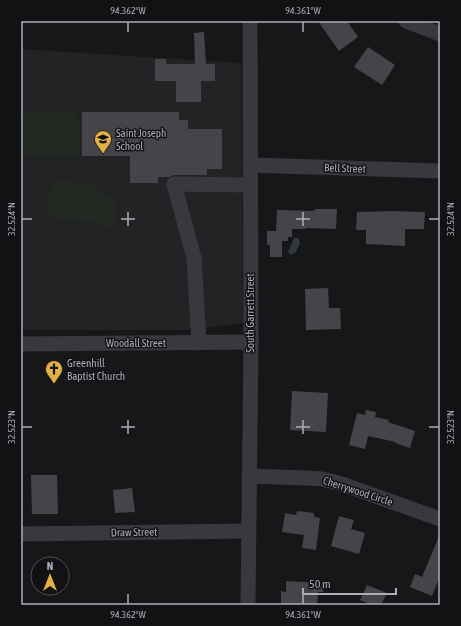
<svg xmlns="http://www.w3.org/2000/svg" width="461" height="626" viewBox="0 0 461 626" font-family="'Asap Condensed',sans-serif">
	<rect width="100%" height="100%" fill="#171719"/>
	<!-- built -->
	<path fill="#232326" d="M21 49 241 63 243 323 189 330H21Z"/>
	<!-- green -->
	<g fill="#222923">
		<path d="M76 111V119H80V156H21L23 112Z"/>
		<path d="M59 181 87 183 114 200V224L110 228 102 229 98 222 75 221 73 219 52 218 48 215 50 188Z"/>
	</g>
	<!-- water -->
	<path fill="#30373e" d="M294 238H298L300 243 296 252 291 255 288 252Z"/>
	<!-- building -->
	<g fill="#444449">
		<path d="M318 21H347L358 37 339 51Z"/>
		<path d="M204 32 206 64H215V81H201V102H176V81H155V59H166V64H195L194 33Z"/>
		<path d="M368 47 395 65 382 85 354 67Z"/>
		<path d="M82 112H179V120H188V129H222V169H207V175H174L169 177H158V183H130V156H82Z"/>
		<path d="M315 209H337L336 229 306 228V229H292V237H288V241H282V257H270V245H267V231H276L277 210 315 211Z"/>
		<path d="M392 211 425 212 424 229H405V246L366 244V230H356L357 212Z"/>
		<path d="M328 288 329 308H340L341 329 306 330 305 289Z"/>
		<path d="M292 391 328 393 326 432 290 430Z"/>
		<path d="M366 410 376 412 375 417 389 420 388 422 415 431 410 448 395 443 396 442 368 436 365 449 349 445 357 413 365 415Z"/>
		<path d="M31 475H57L58 514H32Z"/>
		<path d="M132 488 135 512 115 513 113 490Z"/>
		<path d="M297 511 314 513V517L320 518 316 550 302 548 304 535 282 532 285 513 296 515Z"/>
		<path d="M339 516 354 520 351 529 365 533 359 554 331 546Z"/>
		<path d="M440 534V576L432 596 410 587 415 574 422 577Z"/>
		<path d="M286 581 324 583 323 592H318L317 605 281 604V591L286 592Z"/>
		<path d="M367 585 387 593 381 605H372L360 600Z"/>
	</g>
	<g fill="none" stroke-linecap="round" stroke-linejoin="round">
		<!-- minor -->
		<g stroke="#38393e" stroke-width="15">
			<path d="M406 21 440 34"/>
			<path d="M250 165 440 171"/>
			<path d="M199 343 194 258 174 184 250 185"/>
			<path d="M21 344 251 342"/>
			<path d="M249 476 308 478 322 479 339 483 440 519"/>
			<path d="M21 534 248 531"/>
			<path d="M248 605 251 342 250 21"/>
		</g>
	</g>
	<!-- ticks -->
	<path fill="none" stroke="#aaaeb8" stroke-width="1.5" d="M128 22V32M303 22V32M128 212V226M303 212V226M22 219H32M121 219H135M296 219H310M429 219H439M128 420V434M303 420V434M22 427H32M121 427H135M296 427H310M429 427H439M128 594V604M303 594V604"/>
	<!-- icons -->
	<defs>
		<g id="school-pin" transform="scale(0.9)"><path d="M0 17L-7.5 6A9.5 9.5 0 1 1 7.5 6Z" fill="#e2b146" stroke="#121214"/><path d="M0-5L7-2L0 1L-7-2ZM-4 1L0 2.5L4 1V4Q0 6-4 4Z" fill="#111"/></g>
		<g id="church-pin" transform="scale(0.9)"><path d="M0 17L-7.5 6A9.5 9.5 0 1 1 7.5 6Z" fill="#e2b146" stroke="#121214"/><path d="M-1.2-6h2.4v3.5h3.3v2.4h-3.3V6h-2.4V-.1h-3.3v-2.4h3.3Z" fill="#111"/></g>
	</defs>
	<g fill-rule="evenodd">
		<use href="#school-pin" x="103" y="139"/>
		<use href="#church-pin" x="54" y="369"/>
	</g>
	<g text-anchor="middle" stroke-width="3" stroke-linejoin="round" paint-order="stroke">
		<!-- poi labels -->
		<g font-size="11" fill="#aaaeb8" stroke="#121214" text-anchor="start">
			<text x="116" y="137">Saint Joseph<tspan x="116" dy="13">School</tspan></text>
			<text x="67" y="367">Greenhill<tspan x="67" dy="13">Baptist Church</tspan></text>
		</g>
		<!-- street labels -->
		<g font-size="11" fill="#aaaeb8" stroke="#121214">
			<text transform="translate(345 168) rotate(2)" y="4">Bell Street</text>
			<text transform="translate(250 313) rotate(-90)" y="4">South Garrett Street</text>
			<text x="136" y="347">Woodall Street</text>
			<text transform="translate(358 491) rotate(18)" y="4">Cherrywood Circle</text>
			<text transform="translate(134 532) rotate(-1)" y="4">Draw Street</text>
		</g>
	</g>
	<!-- border -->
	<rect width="461" height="626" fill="none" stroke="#121214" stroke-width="44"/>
	<!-- north arrow -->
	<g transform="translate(50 576)"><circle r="19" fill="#121214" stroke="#4f5056"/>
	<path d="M0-3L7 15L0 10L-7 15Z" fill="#e2b146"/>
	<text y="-6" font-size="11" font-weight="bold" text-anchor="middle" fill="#aaaeb8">N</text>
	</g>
	<!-- scale -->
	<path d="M303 588v6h93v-6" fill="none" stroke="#aaaeb8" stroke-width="2"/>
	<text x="309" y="588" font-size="12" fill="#aaaeb8" stroke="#121214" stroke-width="3" paint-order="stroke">50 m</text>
	<rect x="22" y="22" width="417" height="582" fill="none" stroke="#aaaeb8" stroke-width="1.5"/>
	<g font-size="10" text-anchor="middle" fill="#aaaeb8">
		<text x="128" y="14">94.362°W</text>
		<text x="303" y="14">94.361°W</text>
		<text transform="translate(11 219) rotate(-90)" y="4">32.524°N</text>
		<text transform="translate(450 219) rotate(-90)" y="4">32.524°N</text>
		<text transform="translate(11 427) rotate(-90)" y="4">32.523°N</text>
		<text transform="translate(450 427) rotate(-90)" y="4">32.523°N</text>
		<text x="128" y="618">94.362°W</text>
		<text x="303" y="618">94.361°W</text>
	</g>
</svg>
